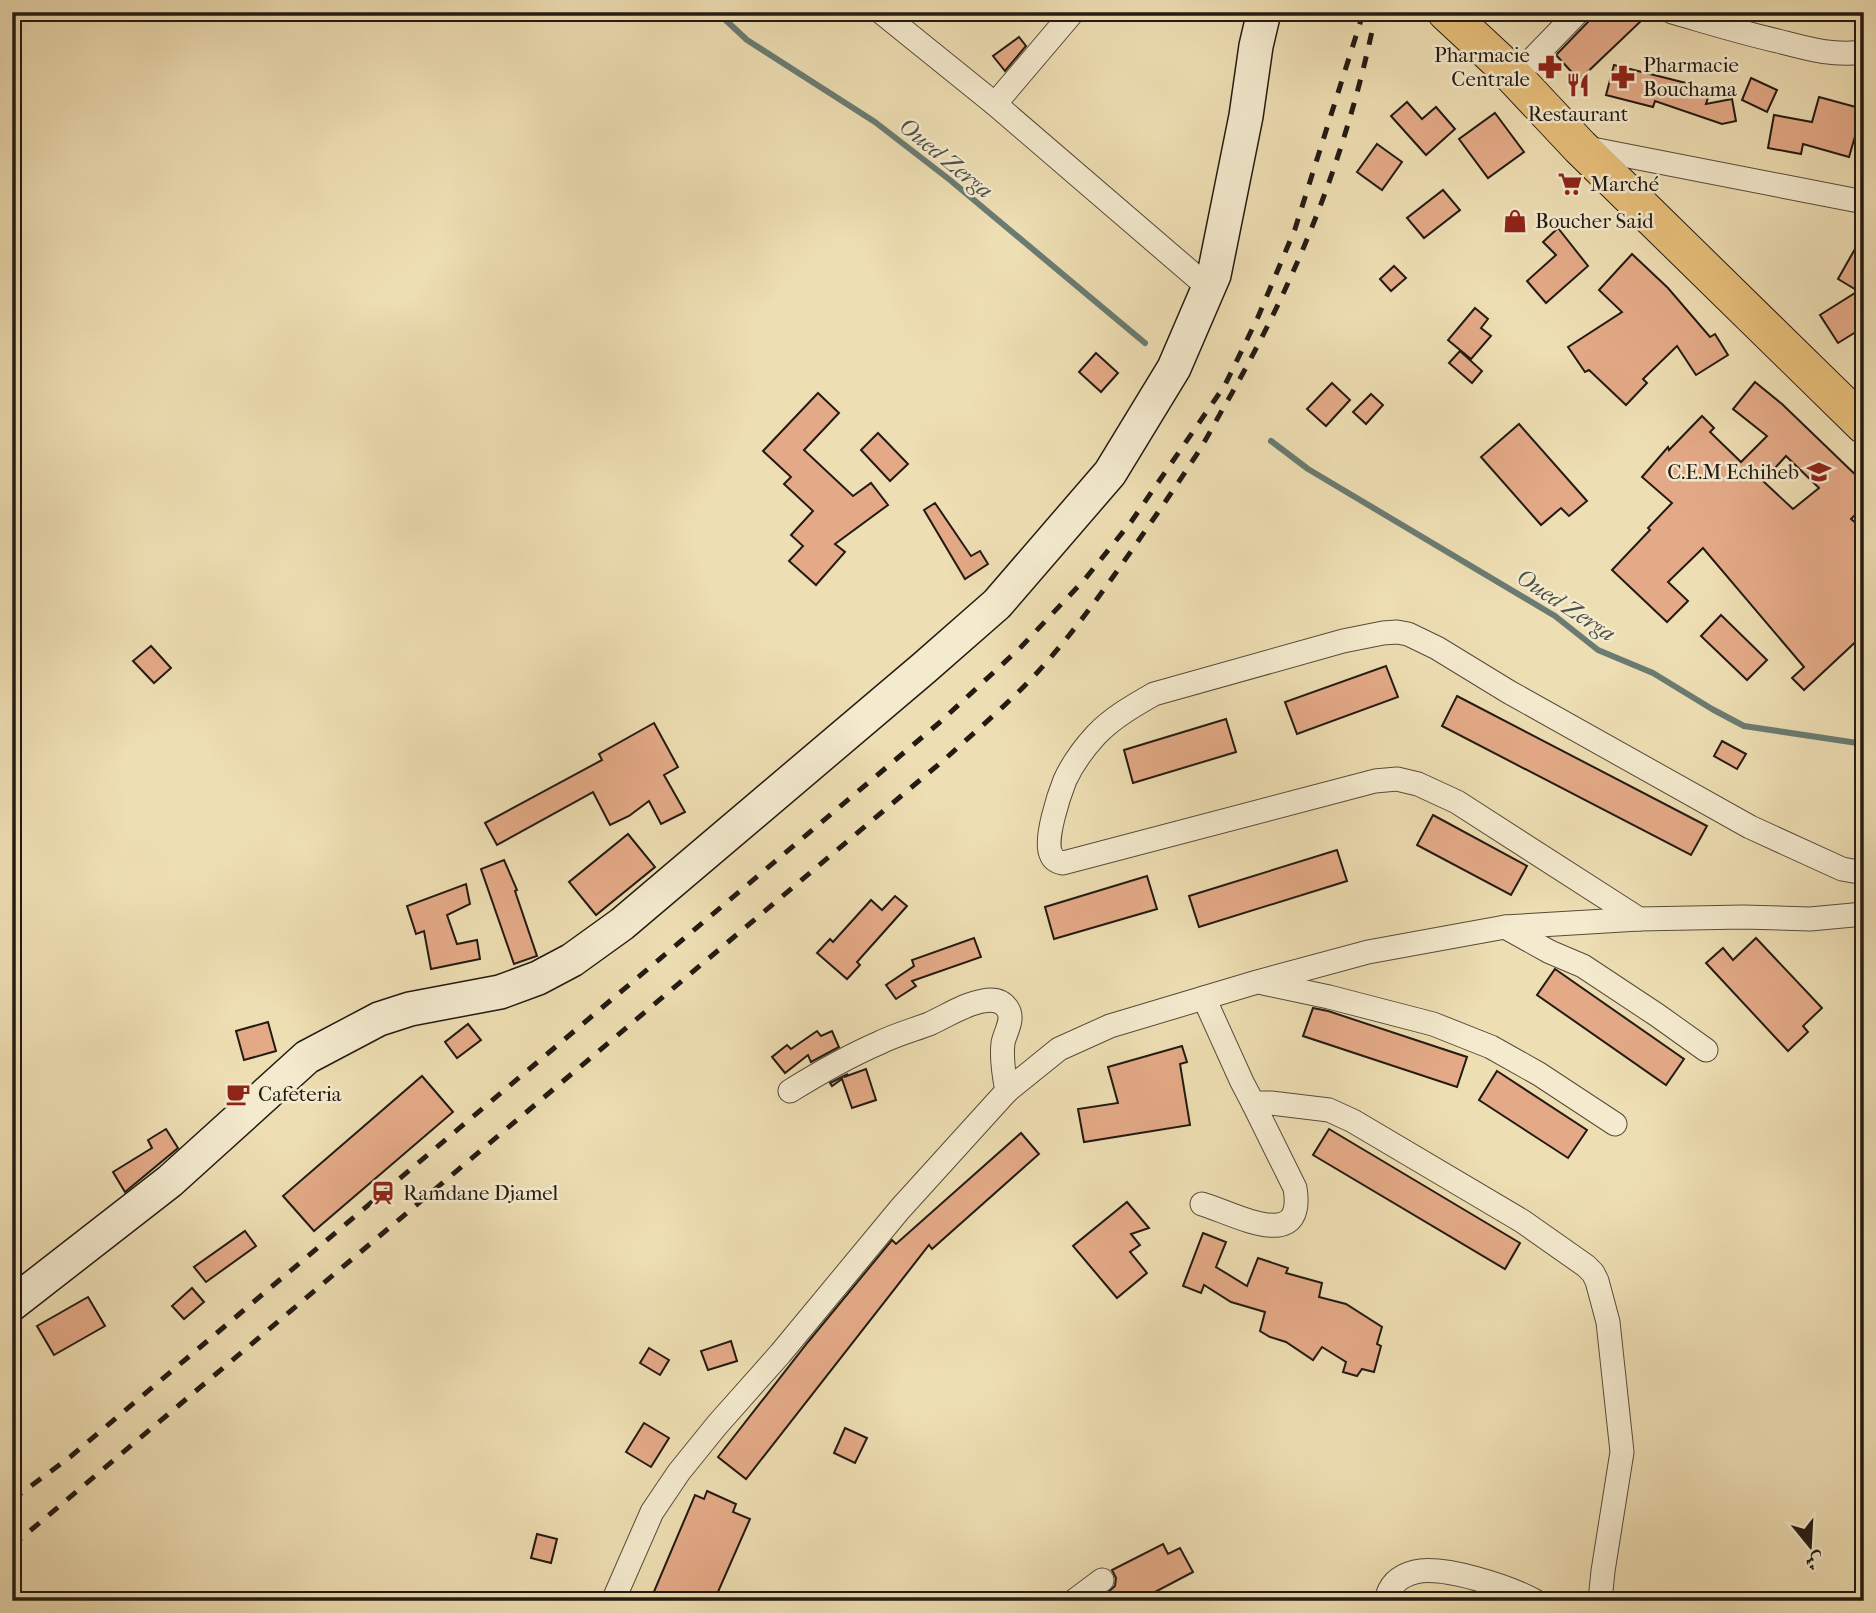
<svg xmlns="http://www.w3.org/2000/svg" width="1876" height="1613" viewBox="0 0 1876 1613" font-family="'IM FELL French Canon',Amiri,serif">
	<rect width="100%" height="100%" fill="#eedeb3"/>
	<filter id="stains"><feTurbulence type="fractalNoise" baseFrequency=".00286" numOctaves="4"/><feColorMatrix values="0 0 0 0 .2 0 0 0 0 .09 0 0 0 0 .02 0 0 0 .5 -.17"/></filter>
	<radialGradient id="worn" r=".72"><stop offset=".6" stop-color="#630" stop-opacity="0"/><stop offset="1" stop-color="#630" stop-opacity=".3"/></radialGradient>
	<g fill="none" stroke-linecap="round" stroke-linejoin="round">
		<!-- stream -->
		<g stroke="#6a7b72" stroke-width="6">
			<path d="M717 12 747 40 875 122 950 180 1145 343"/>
			<path d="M1271 441 1308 469 1555 616 1598 650 1653 673 1712 709 1744 726 1864 744"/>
		</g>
	</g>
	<!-- building -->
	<g fill="#e4aa87" stroke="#231a12" stroke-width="2" fill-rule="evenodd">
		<path d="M1592 12H1633L1641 21 1579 80 1556 55 1588 22Z"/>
		<path d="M1019 37 1026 46 1005 71 993 56Z"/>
		<path d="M1614 65 1690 84 1710 91 1706 104 1732 99 1736 121 1722 124 1655 101 1653 107 1606 95Z"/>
		<path d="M1751 78 1777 90 1767 112 1742 100Z"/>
		<path d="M1819 97 1863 109 1849 157 1803 144 1801 154 1768 148 1774 115 1812 122Z"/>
		<path d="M1407 102 1422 119 1436 107 1455 129 1426 155 1391 116Z"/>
		<path d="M1495 113 1524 152 1488 178 1459 139Z"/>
		<path d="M1377 144 1402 162 1382 190 1357 172Z"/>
		<path d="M1443 190 1460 210 1424 238 1407 218Z"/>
		<path d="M1558 228 1588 266 1546 303 1527 281 1556 255 1543 242Z"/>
		<path d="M1864 233V327L1838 343 1820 315 1858 291 1838 279Z"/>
		<path d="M1632 254 1668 288 1710 337 1715 334 1728 355 1696 375 1677 346 1643 379 1647 383 1626 405 1589 370 1585 372 1568 347 1622 312 1599 290Z"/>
		<path d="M1394 266 1406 278 1391 291 1380 279Z"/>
		<path d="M1475 308 1488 319 1481 328 1491 336 1471 359 1448 340Z"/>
		<path d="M1460 351 1482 371 1472 383 1449 363Z"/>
		<path d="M1096 353 1118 373 1101 392 1079 372Z"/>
		<path d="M1755 382 1782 404 1864 483V506L1851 519 1864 530V550L1857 558 1864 565V634L1804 690 1792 678 1804 667 1703 548 1668 582 1688 601 1667 622 1612 570 1650 530 1648 528 1672 503 1642 477 1668 447 1669 450 1702 416 1714 428 1710 432 1741 462 1767 436 1733 409ZM1786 456 1819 488 1793 509 1763 481Z"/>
		<path d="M1332 383 1350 400 1326 426 1307 409Z"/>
		<path d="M818 393 839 413 804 450 853 496 871 483 888 505 835 544 845 552 816 585 789 561 803 546 791 535 813 511 784 484 791 477 763 451Z"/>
		<path d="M1371 394 1383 405 1366 424 1353 412Z"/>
		<path d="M1519 424 1587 501 1569 516 1561 508 1541 525 1481 457Z"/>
		<path d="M878 433 908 464 890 481 861 450Z"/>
		<path d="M935 503 971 556 980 551 988 564 965 579 924 510Z"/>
		<path d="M1721 615 1767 660 1747 680 1701 636Z"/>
		<path d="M151 646 171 668 154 683 133 661Z"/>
		<path d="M1386 666 1398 697 1297 734 1285 702Z"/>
		<path d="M1457 696 1707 826 1691 855 1442 726Z"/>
		<path d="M1226 719 1236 752 1133 783 1124 750Z"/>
		<path d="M654 723 678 767 664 775 685 812 661 824 649 801 629 816 610 825 593 792 497 845 485 823 602 760 599 754Z"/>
		<path d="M1722 741 1746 754 1737 769 1714 756Z"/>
		<path d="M1433 815 1527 866 1511 895 1417 845Z"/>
		<path d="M628 834 655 867 596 915 569 882Z"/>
		<path d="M1337 850 1347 881 1199 927 1189 896Z"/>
		<path d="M504 860 517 890 515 891 537 956 514 964 481 869Z"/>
		<path d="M1147 876 1157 909 1054 939 1045 907Z"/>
		<path d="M466 884 470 904 447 915 457 944 477 940 480 959 431 969 424 931 416 934 407 906Z"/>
		<path d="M895 896 907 906 857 962 860 965 847 979 817 953 830 939 833 942 871 900 882 910Z"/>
		<path d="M974 938 981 957 912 981 916 986 896 999 886 985 914 966 912 960Z"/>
		<path d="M1756 938 1822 1008 1803 1026 1808 1032 1788 1051 1706 963 1723 948 1733 960Z"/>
		<path d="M1555 969 1684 1059 1666 1085 1537 995Z"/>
		<path d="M1313 1008 1328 1011 1467 1057 1457 1087 1303 1036Z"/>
		<path d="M268 1022 276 1051 244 1060 236 1031Z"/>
		<path d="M468 1024 481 1040 457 1058 445 1042Z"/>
		<path d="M817 1031 821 1036 832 1031 839 1047 811 1062 808 1055 785 1073 772 1057 787 1045 791 1049Z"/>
		<path d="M1182 1046 1187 1062 1180 1064 1190 1125 1084 1142 1078 1109 1118 1103 1108 1067Z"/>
		<path d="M866 1069 876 1100 852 1108 842 1079 832 1086 830 1083 848 1074 844 1077Z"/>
		<path d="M1497 1071 1587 1130 1568 1158 1479 1100Z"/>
		<path d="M422 1076 453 1112 314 1231 283 1196Z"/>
		<path d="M166 1129 178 1148 125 1192 113 1172 152 1148 148 1140Z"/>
		<path d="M1329 1129 1520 1243 1505 1269 1313 1155Z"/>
		<path d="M1021 1133 1039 1154 932 1249 929 1245 746 1479 718 1457 808 1342 892 1240 896 1244Z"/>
		<path d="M1127 1202 1149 1228 1131 1234 1140 1245 1130 1252 1147 1273 1117 1298 1073 1246Z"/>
		<path d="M245 1231 256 1246 206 1282 194 1267Z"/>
		<path d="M1203 1233 1226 1242 1216 1267 1247 1286 1258 1258 1288 1268 1286 1273 1322 1283 1319 1297 1346 1304 1382 1327 1377 1344 1381 1346 1374 1372 1362 1369 1357 1376 1343 1372 1346 1362 1322 1347 1313 1360 1286 1342 1270 1337 1260 1331 1265 1312 1231 1302 1204 1285 1201 1293 1183 1286Z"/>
		<path d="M192 1288 204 1302 184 1319 172 1306Z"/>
		<path d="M88 1297 105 1326 54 1355 37 1326Z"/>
		<path d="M731 1341 737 1361 708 1370 701 1351Z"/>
		<path d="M649 1348 669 1360 660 1375 640 1363Z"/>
		<path d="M644 1423 669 1438 651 1467 626 1452Z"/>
		<path d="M845 1428 867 1438 855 1463 834 1453Z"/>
		<path d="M707 1491 736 1504 733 1512 750 1519 714 1601H650L695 1495 704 1499Z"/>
		<path d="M537 1534 557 1539 551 1563 531 1558Z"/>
		<path d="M1163 1544 1168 1554 1180 1548 1193 1572 1138 1601H1098L1115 1586 1116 1578 1112 1570Z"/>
	</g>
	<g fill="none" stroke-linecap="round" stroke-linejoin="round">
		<!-- minor casing -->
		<g stroke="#564b3a" stroke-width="25">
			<g id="minor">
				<path d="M881 12 995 104 1209 288"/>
				<path d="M1672 12C1707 22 1742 33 1778 41 1809 49 1831 56 1864 52"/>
				<path d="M1515 77 1578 12"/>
				<path d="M995 104 1073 12"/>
				<path d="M1582 147 1864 202"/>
				<path d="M1639 919 1457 802 1418 784 1397 779 1375 781 1063 863C1058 862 1053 860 1051 854 1044 840 1059 795 1065 780 1072 765 1084 748 1096 735 1112 718 1133 706 1154 694L1343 641 1383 633 1397 632 1408 634 1437 648 1509 692 1750 827 1842 869 1864 873"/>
				<path d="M1505 927 1550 952 1583 966 1657 1015 1706 1050"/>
				<path d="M1263 983 1329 997 1433 1024 1491 1047 1539 1074 1615 1124"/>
				<path d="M1204 998 1242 1082 1253 1103H1271L1329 1110 1353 1121 1522 1221 1586 1266 1593 1273 1597 1281 1608 1322 1622 1452 1603 1571 1600 1601"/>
				<path d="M790 1091C819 1073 849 1056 879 1043 895 1035 913 1030 929 1024 947 1016 964 1004 983 1001 992 999 1001 1000 1007 1008 1015 1019 1005 1032 1003 1043 1001 1059 1004 1076 1007 1091"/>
				<path d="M1202 1204C1233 1213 1306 1255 1295 1188L1253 1103"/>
				<path d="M613 1601 652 1512 679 1472 717 1425 780 1354 900 1209 1007 1091 1059 1049 1110 1026 1257 982 1368 952 1505 927 1639 919 1743 917 1810 919 1864 914"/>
				<path d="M1074 1601 1102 1580"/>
				<path d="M1386 1601C1389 1585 1399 1576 1415 1572 1443 1565 1510 1587 1535 1601"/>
			</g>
		</g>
		<!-- secondary casing -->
		<g stroke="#231a12" stroke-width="36">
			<path id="secondary" d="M12 1304 170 1181 307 1057 379 1019 410 1009 500 992 538 978 572 960 622 924 924 668 997 604 1110 473 1174 368 1214 275 1246 116 1256 46 1264 12"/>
		</g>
		<!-- primary casing -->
		<g stroke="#231a12" stroke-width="39">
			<path id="primary" d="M1446 12 1503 65 1580 147 1864 425"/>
		</g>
		<!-- minor -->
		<use href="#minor" stroke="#f4eace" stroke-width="23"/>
		<!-- secondary -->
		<use href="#secondary" stroke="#f4eace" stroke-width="33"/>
		<!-- primary -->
		<use href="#primary" stroke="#e7bf7a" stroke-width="37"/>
		<!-- rail -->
		<g stroke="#231a12" stroke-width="5" stroke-dasharray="12 12" stroke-linecap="butt">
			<path d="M12 1500 70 1457 939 723 1021 647 1085 579 1131 522 1225 385 1258 317 1295 229 1361 20V12"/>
			<path d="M12 1546 945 759C978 729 1014 699 1044 665 1084 620 1118 570 1152 521 1166 501 1180 480 1193 460 1206 441 1216 420 1228 400 1298 277 1348 152 1376 12"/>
		</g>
	</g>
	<!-- icons -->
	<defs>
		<g id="pharmacy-bare" transform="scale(1.89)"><path d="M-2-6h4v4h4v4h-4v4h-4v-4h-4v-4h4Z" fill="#8f2418" stroke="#f4eace" stroke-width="2.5" paint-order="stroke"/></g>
		<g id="restaurant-bare" transform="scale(1.89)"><path d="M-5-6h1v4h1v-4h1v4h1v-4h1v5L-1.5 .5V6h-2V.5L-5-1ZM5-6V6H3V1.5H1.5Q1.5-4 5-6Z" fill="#8f2418" stroke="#f4eace" stroke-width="2.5" paint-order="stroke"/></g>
		<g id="supermarket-bare" transform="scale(1.89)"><path d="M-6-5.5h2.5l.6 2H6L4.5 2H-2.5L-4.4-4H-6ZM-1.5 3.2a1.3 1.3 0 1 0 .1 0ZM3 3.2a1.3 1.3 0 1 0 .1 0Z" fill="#8f2418" stroke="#f4eace" stroke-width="2.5" paint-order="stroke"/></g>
		<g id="shop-bare" transform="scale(1.89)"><path d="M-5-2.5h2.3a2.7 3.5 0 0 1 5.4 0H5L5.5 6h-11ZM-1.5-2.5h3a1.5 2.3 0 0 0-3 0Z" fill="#8f2418" stroke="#f4eace" stroke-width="2.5" paint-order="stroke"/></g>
		<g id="school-bare" transform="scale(1.89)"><path d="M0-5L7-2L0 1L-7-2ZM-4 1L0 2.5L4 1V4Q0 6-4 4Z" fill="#8f2418" stroke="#f4eace" stroke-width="2.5" paint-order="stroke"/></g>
		<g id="cafe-bare" transform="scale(1.89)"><path d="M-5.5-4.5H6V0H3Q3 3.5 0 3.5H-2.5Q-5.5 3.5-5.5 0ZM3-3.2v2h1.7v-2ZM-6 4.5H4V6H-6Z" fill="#8f2418" stroke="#f4eace" stroke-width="2.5" paint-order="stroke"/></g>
		<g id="station-bare" transform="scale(1.89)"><path d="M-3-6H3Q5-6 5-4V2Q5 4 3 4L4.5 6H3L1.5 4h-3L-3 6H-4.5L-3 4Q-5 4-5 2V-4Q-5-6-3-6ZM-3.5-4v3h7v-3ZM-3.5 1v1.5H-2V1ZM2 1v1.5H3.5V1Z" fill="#8f2418" stroke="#f4eace" stroke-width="2.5" paint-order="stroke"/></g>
	</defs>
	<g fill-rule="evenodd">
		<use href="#pharmacy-bare" x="1550" y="67"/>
		<use href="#pharmacy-bare" x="1623" y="77"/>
		<use href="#restaurant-bare" x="1578" y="85"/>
		<use href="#supermarket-bare" x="1570" y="184"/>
		<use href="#shop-bare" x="1515" y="221"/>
		<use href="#school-bare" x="1819" y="472"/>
		<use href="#cafe-bare" x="238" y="1094"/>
		<use href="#station-bare" x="383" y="1193"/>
	</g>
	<g text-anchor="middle" stroke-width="5" stroke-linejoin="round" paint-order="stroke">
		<!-- poi labels -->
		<g font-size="21" fill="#231a12" stroke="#f4eace" text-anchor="start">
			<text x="1530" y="62" text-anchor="end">Pharmacie<tspan x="1530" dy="24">Centrale</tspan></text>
			<text x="1643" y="72">Pharmacie<tspan x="1643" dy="24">Bouchama</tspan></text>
			<text x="1578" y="121" text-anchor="middle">Restaurant</text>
			<text x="1590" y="191">Marché</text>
			<text x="1535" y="228">Boucher Said</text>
			<text x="1799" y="479" text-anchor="end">C.E.M Echiheb</text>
			<text x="258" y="1101">Cafeteria</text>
			<text x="403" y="1200">Ramdane Djamel</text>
		</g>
		<!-- water labels -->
		<g font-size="23" font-style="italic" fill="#4d524a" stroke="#f4eace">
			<text transform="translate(946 158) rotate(39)" y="8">Oued Zerga</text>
			<text transform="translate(1566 605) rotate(33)" y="8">Oued Zerga</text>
		</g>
	</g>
	<!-- margin -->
	<rect width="1876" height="1613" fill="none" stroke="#eedeb3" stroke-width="42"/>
	<rect x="14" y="14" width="1848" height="1585" fill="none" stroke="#231a12" stroke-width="3.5"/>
	<rect x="21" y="21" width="1834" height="1571" fill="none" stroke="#231a12" stroke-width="2"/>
	<!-- north arrow -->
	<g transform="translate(1810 1546) rotate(162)" stroke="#f4eace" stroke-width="5" paint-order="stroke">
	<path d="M0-5L12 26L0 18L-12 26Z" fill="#231a12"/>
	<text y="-10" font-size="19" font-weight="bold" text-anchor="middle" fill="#231a12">ش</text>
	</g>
	<rect width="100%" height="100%" filter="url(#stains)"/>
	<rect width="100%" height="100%" fill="url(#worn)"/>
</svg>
